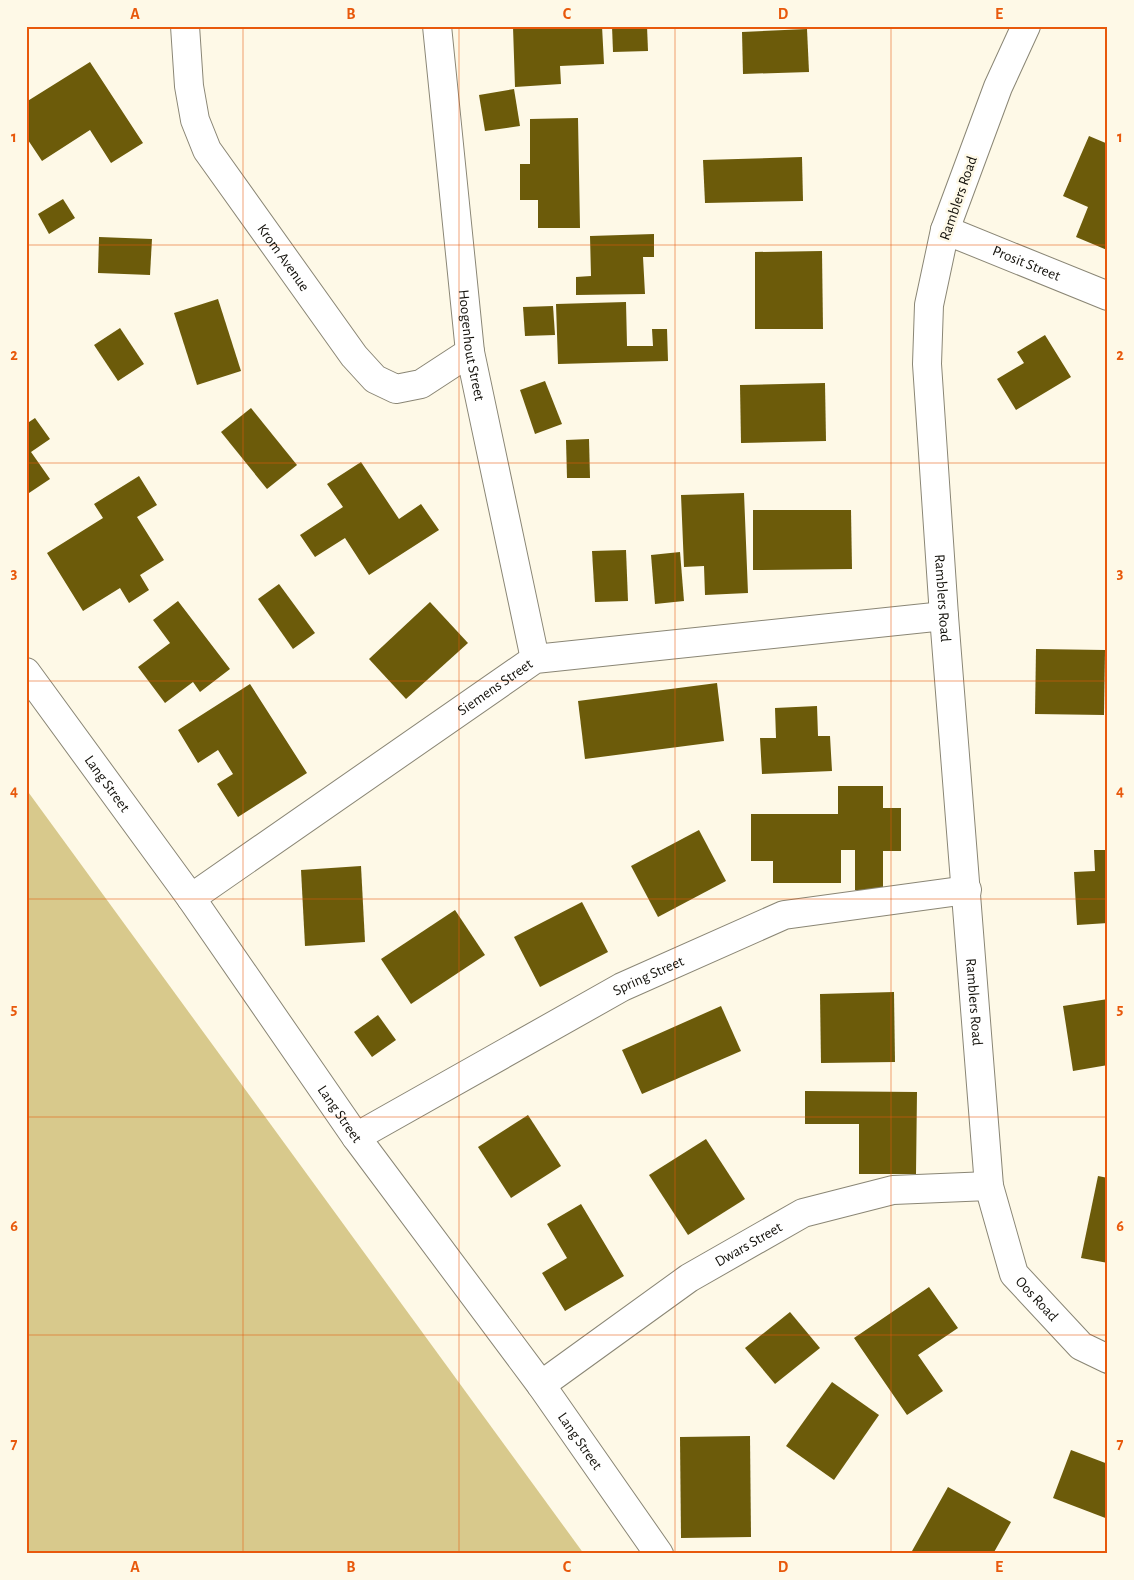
<svg xmlns="http://www.w3.org/2000/svg" width="1134" height="1580" viewBox="0 0 1134 1580" font-family="'Alegreya Sans',sans-serif">
	<rect width="100%" height="100%" fill="#fef9e7"/>
	<!-- green -->
	<path fill="#d8c98c" d="M26 789 584 1554H26Z"/>
	<!-- building -->
	<g fill="#6c5b0a">
		<path d="M528 26H602L604 64 560 66 561 84 515 87 513 27Z"/>
		<path d="M612 26H647L648 51 613 52Z"/>
		<path d="M807 29 809 72 743 74 742 32Z"/>
		<path d="M90 62 143 143 111 163 90 130 42 161 26 137V102Z"/>
		<path d="M514 89 520 126 485 131 479 95Z"/>
		<path d="M578 118 580 228H538V200H520V164H530V119Z"/>
		<path d="M1089 136 1108 144 1107 250 1076 237 1088 207 1063 196Z"/>
		<path d="M802 157 803 201 705 203 703 160Z"/>
		<path d="M63 199 75 218 49 234 38 214Z"/>
		<path d="M654 234V257H643L645 294 576 295V277L591 276 590 236Z"/>
		<path d="M99 237 152 239 150 275 98 273Z"/>
		<path d="M822 251 823 329H755V252Z"/>
		<path d="M218 299 241 371 197 385 174 313Z"/>
		<path d="M626 302 627 346H653L652 329H667L668 361 558 364 556 304Z"/>
		<path d="M553 306 555 335 525 336 523 307Z"/>
		<path d="M120 328 144 364 118 381 94 345Z"/>
		<path d="M1045 335 1071 377 1016 410 997 379 1024 363 1017 352Z"/>
		<path d="M545 381 562 424 535 434 520 390Z"/>
		<path d="M825 383 826 441 741 443 740 385Z"/>
		<path d="M251 408 297 465 267 489 221 432Z"/>
		<path d="M35 418 50 439 31 452 50 479 26 495V424Z"/>
		<path d="M589 439 590 478H567L566 440Z"/>
		<path d="M361 462 399 519 421 504 439 530 369 575 345 538 315 557 300 535 343 507 327 484Z"/>
		<path d="M139 476 157 505 137 517 164 560 140 575 149 590 129 603 120 588 83 611 47 553 103 518 94 504Z"/>
		<path d="M744 493 748 593 705 595 704 566 684 567 681 495Z"/>
		<path d="M753 510H851L852 569 753 570Z"/>
		<path d="M626 550 628 601 595 602 592 551Z"/>
		<path d="M680 552 684 601 655 604 651 555Z"/>
		<path d="M279 584 315 633 293 649 258 599Z"/>
		<path d="M178 601 230 669 200 692 193 682 165 703 138 667 170 643 153 620Z"/>
		<path d="M430 602 468 643 406 699 369 659Z"/>
		<path d="M1036 649 1105 650 1104 715 1035 714Z"/>
		<path d="M717 683 724 741 585 759 578 701Z"/>
		<path d="M250 684 307 773 238 817 217 784 233 774 218 750 198 763 178 730Z"/>
		<path d="M817 706 818 736H830L832 771 762 774 760 738H776L775 708Z"/>
		<path d="M838 786H883V808H901V851H883V890H855V850H841V883H773V861H751V814H838Z"/>
		<path d="M699 830 726 881 658 917 631 866Z"/>
		<path d="M1094 850H1108V923L1077 925 1074 872 1095 871Z"/>
		<path d="M361 866 365 942 305 946 301 870Z"/>
		<path d="M582 902 608 952 540 987 514 937Z"/>
		<path d="M455 910 485 955 411 1004 381 959Z"/>
		<path d="M894 992 895 1062 821 1063 820 994Z"/>
		<path d="M1108 999V1065L1073 1071 1063 1006Z"/>
		<path d="M721 1006 741 1051 642 1094 622 1050Z"/>
		<path d="M378 1015 396 1040 372 1057 354 1032Z"/>
		<path d="M805 1091 917 1092 916 1174H859V1124H805Z"/>
		<path d="M528 1115 561 1166 511 1198 478 1147Z"/>
		<path d="M706 1139 745 1199 688 1235 649 1175Z"/>
		<path d="M1098 1176 1108 1178V1263L1081 1258Z"/>
		<path d="M581 1204 624 1276 565 1311 542 1273 567 1258 547 1224Z"/>
		<path d="M929 1287 958 1328 918 1355 943 1391 907 1415 854 1338Z"/>
		<path d="M790 1312 820 1348 775 1384 745 1348Z"/>
		<path d="M832 1382 879 1415 834 1480 786 1446Z"/>
		<path d="M750 1436 751 1537 681 1538 680 1437Z"/>
		<path d="M1071 1450 1108 1464V1519L1053 1498Z"/>
		<path d="M948 1487 1011 1522 993 1554H916L912 1551Z"/>
	</g>
	<g fill="none" stroke-linecap="round" stroke-linejoin="round">
		<!-- street casing -->
		<g stroke="#8a8675" stroke-width="30">
			<g id="street">
				<path id="s1" d="M185 26 189 86 195 120 207 150 354 356 375 379 396 389 421 384 470 352"/>
				<path id="s2" d="M437 26 470 352 535 659"/>
				<path id="s3" d="M1026 26 998 87 945 230 929 305 927 364 944 616 989 1186 1014 1274 1081 1346 1108 1359"/>
				<path id="s4" d="M945 230 1108 296"/>
				<path id="s5" d="M191 898 535 659 944 616"/>
				<path id="s6" d="M356 1137 622 987 784 915 967 890"/>
				<path id="s7" d="M541 1385 689 1278 803 1213 893 1190 989 1186"/>
			</g>
		</g>
		<!-- secondary casing -->
		<g stroke="#8a8675" stroke-width="30">
			<g id="secondary">
				<path id="s8" d="M26 672 191 898 356 1137 541 1385 659 1554"/>
			</g>
		</g>
		<!-- street -->
		<use href="#street" stroke="#fff" stroke-width="28"/>
		<!-- secondary -->
		<use href="#secondary" stroke="#fff" stroke-width="28"/>
	</g>
	<!-- grid -->
	<path fill="none" stroke="#e8590c" stroke-width="1" stroke-opacity="0.55" d="M243 26V1554M459 26V1554M675 26V1554M891 26V1554M26 245H1108M26 463H1108M26 681H1108M26 899H1108M26 1117H1108M26 1335H1108"/>
	<g text-anchor="middle" stroke-width="5" stroke-linejoin="round" paint-order="stroke">
		<!-- street labels -->
		<g font-size="15" fill="#12100a" stroke="#fef9e7">
			<text transform="translate(958 198) rotate(-71)" y="5">Ramblers Road</text>
			<text dy="5" stroke="none"><textPath href="#s1" startOffset="259">Krom Avenue</textPath></text>
			<text dy="5" stroke="none"><textPath href="#s4" startOffset="88">Prosit Street</textPath></text>
			<text dy="5" stroke="none"><textPath href="#s2" startOffset="321">Hoogenhout Street</textPath></text>
			<text dy="5" stroke="none"><textPath href="#s3" startOffset="590">Ramblers Road</textPath></text>
			<text dy="5" stroke="none"><textPath href="#s5" startOffset="370">Siemens Street</textPath></text>
			<text dy="5" stroke="none"><textPath href="#s8" startOffset="138">Lang Street</textPath></text>
			<text dy="5" stroke="none"><textPath href="#s6" startOffset="334">Spring Street</textPath></text>
			<text dy="5" stroke="none"><textPath href="#s3" startOffset="995">Ramblers Road</textPath></text>
			<text dy="5" stroke="none"><textPath href="#s8" startOffset="542">Lang Street</textPath></text>
			<text dy="5" stroke="none"><textPath href="#s7" startOffset="251">Dwars Street</textPath></text>
			<text dy="5" stroke="none"><textPath href="#s3" startOffset="1305">Oos Road</textPath></text>
			<text dy="5" stroke="none"><textPath href="#s8" startOffset="948">Lang Street</textPath></text>
		</g>
	</g>
	<!-- border -->
	<rect width="1134" height="1580" fill="none" stroke="#fef9e7" stroke-width="55"/>
	<rect x="28" y="28" width="1078" height="1524" fill="none" stroke="#e8590c" stroke-width="2"/>
	<g font-size="16" text-anchor="middle" font-weight="bold" fill="#e8590c">
		<text x="135" y="19">A</text>
		<text x="351" y="19">B</text>
		<text x="567" y="19">C</text>
		<text x="783" y="19">D</text>
		<text x="999" y="19">E</text>
		<text x="14" y="142">1</text>
		<text x="1120" y="142">1</text>
		<text x="14" y="360">2</text>
		<text x="1120" y="360">2</text>
		<text x="14" y="578">3</text>
		<text x="1120" y="578">3</text>
		<text x="14" y="796">4</text>
		<text x="1120" y="796">4</text>
		<text x="14" y="1014">5</text>
		<text x="1120" y="1014">5</text>
		<text x="14" y="1231">6</text>
		<text x="1120" y="1231">6</text>
		<text x="14" y="1449">7</text>
		<text x="1120" y="1449">7</text>
		<text x="135" y="1572">A</text>
		<text x="351" y="1572">B</text>
		<text x="567" y="1572">C</text>
		<text x="783" y="1572">D</text>
		<text x="999" y="1572">E</text>
	</g>
</svg>
